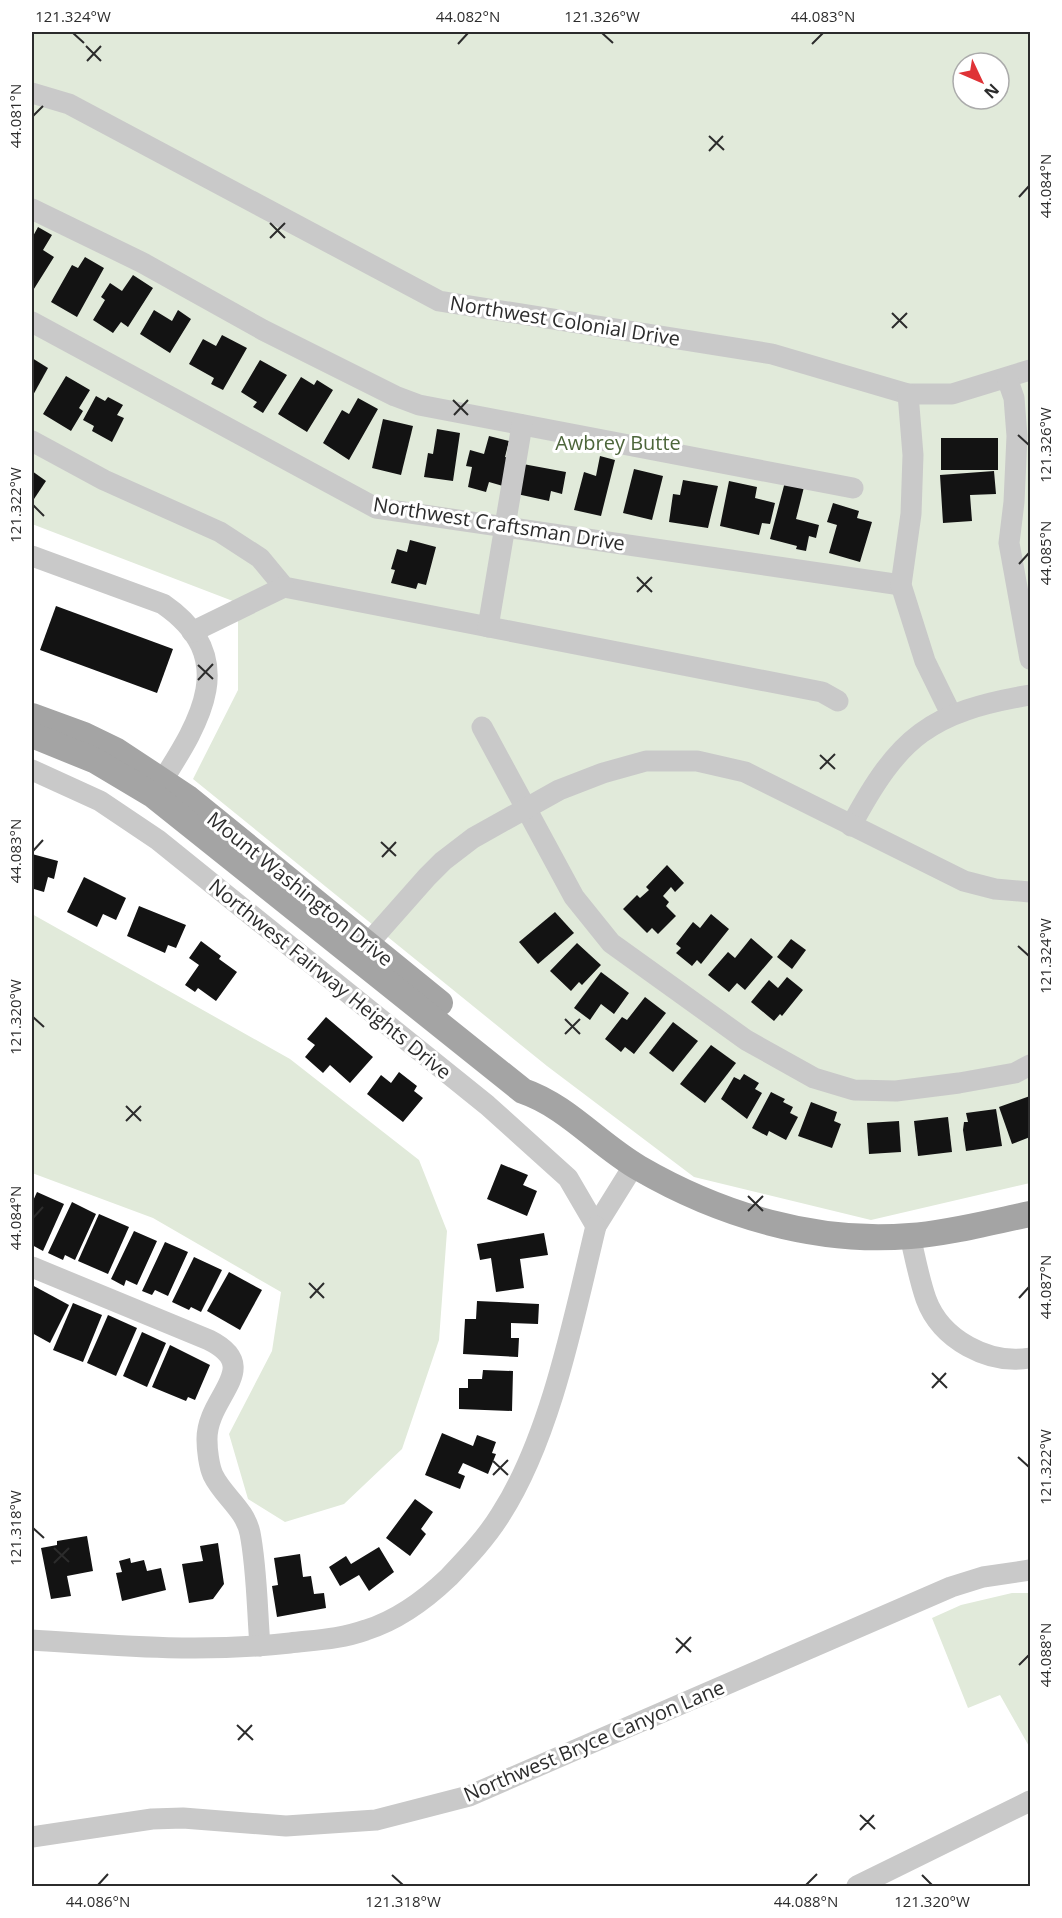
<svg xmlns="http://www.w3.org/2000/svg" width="1062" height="1918" viewBox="0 0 1062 1918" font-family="'Open Sans',sans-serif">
	<rect width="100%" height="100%" fill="#fff"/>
	<!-- green -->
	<g fill="#e1eada" fill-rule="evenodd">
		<path d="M32 32H1030V1183L871 1220 694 1177 547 1066 193 779 238 690V603L32 524ZM963 63H999V99H963Z"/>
		<path d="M32 914 290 1059 419 1160 447 1231 439 1340 402 1449 344 1504 285 1522 248 1499 229 1434 272 1351 281 1292 153 1218 32 1173Z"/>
		<path d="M1012 1593H1030V1748L1000 1695 968 1708 932 1618 961 1605Z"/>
	</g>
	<!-- building -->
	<g fill="#131313">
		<path d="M38 227 52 235 43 250 54 257 32 292V238Z"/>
		<path d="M85 257 104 268 77 317 51 302 72 265 78 268Z"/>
		<path d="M133 275 153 288 128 327 121 322 113 333 93 320 105 300 101 297 110 283 122 291Z"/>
		<path d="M154 310 172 321 178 310 191 319 170 353 140 334Z"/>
		<path d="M222 335 247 348 223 390 211 384 214 378 189 364 203 339 216 346Z"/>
		<path d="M32 358 48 368 32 397Z"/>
		<path d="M260 360 287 375 263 413 253 407 257 402 241 392Z"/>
		<path d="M66 376 90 390 79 408 83 411 71 431 43 414Z"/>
		<path d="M301 377 314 385 317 380 333 390 307 432 278 414Z"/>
		<path d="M96 396 105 401 108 397 123 405 117 415 124 418 112 442 92 431 94 426 83 420Z"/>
		<path d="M358 398 378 409 349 460 323 443 342 410 349 414Z"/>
		<path d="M383 419 413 426 401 475 372 468Z"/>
		<path d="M437 429 460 433 453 481 424 477 428 453 433 454Z"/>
		<path d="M489 436 509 441 505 457 510 458 503 486 489 482 486 492 468 487 472 467 466 466 470 450 484 454Z"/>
		<rect x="941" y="438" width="57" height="32"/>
		<path d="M600 456 615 460 601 516 574 510 584 472 596 476Z"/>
		<path d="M523 464 566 472 562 494 551 491 549 501 517 494Z"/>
		<path d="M634 469 663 476 652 520 623 513Z"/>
		<path d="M32 471 46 481 32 502Z"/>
		<path d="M994 471 996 494 970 495 972 521 943 523 940 475Z"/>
		<path d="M786 478 805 483 796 519 819 525 816 538 809 536 806 551 796 549 797 546 770 539Z"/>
		<path d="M683 480 718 486 708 528 669 522 673 494 680 495Z"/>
		<path d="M729 481 757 487 755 498 775 503 770 524 762 523 759 535 720 526Z"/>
		<path d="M833 503 859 511 857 518 872 522 860 562 829 553 837 525 827 522Z"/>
		<path d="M410 540 436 547 426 585 418 583 416 589 391 583 395 570 391 569 397 549 407 552Z"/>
		<path d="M56 606 173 649 157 693 40 650Z"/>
		<path d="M32 854 58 861 54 879 48 877 44 892 34 889 32 898Z"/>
		<path d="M667 865 684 883 675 892 671 887 663 896 669 902 666 906 676 916 658 934 652 928 647 933 623 909 637 895 640 898 649 890 646 887Z"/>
		<path d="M84 877 126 898 116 920 103 914 97 927 67 912Z"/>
		<path d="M139 906 186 925 176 948 168 945 165 953 127 936Z"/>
		<path d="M555 912 574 933 538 964 519 942Z"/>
		<path d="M711 914 729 929 701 964 697 960 692 966 676 953 681 948 676 944 693 922 700 928Z"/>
		<path d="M751 938 773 957 745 990 737 983 729 992 708 975 728 952 735 958Z"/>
		<path d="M791 939 806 950 792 969 777 957Z"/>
		<path d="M201 941 221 956 219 959 237 972 216 1001 198 988 195 992 185 985 199 965 189 958Z"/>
		<path d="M577 943 601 965 582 985 579 982 571 991 550 971Z"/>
		<path d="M601 972 629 993 614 1014 601 1004 590 1020 574 1008Z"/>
		<path d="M787 977 803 990 782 1016 780 1014 774 1021 751 1002 769 980 778 988Z"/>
		<path d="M645 997 666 1013 634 1054 625 1047 621 1052 605 1039 622 1017 627 1020Z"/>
		<path d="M326 1017 373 1057 350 1083 330 1065 323 1073 305 1057 315 1045 307 1039Z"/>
		<path d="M673 1022 698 1041 673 1072 649 1053Z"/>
		<path d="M711 1045 736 1063 705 1103 680 1084Z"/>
		<path d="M399 1072 417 1086 414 1091 423 1098 403 1122 367 1094 381 1075 391 1083Z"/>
		<path d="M744 1074 759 1083 755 1089 762 1093 747 1119 721 1099 734 1077 740 1080Z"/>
		<path d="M771 1092 785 1099 783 1102 793 1107 790 1113 798 1117 786 1140 769 1131 767 1136 752 1128Z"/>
		<path d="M1030 1096V1137L1012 1144 999 1107Z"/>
		<path d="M811 1102 837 1112 834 1121 841 1124 832 1148 798 1136Z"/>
		<path d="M996 1109 1002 1146 966 1151 963 1130 964 1122H968L966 1113Z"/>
		<path d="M948 1117 952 1152 918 1156 914 1121Z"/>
		<path d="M899 1121 901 1152 869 1154 867 1123Z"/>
		<path d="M501 1164 528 1175 523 1185 537 1191 527 1216 487 1199Z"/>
		<path d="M37 1192 64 1204 43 1251 32 1245V1203Z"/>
		<path d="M72 1202 96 1214 75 1260 65 1255 63 1260 48 1253Z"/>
		<path d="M99 1214 129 1227 108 1274 78 1261Z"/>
		<path d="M134 1231 157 1241 137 1285 126 1280 124 1286 111 1279Z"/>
		<path d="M544 1233 548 1255 520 1259 524 1288 496 1292 491 1258 480 1260 477 1244Z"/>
		<path d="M165 1242 188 1252 168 1296 155 1290 152 1295 142 1291Z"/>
		<path d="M194 1257 222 1270 201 1312 191 1307 189 1310 172 1302Z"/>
		<path d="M229 1272 262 1290 240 1330 207 1311Z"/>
		<path d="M32 1285 69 1305 50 1343 32 1333Z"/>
		<path d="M477 1301 539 1304 538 1324 511 1323V1338H519L518 1357 463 1354 465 1319H476Z"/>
		<path d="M73 1303 102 1315 83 1362 53 1350Z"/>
		<path d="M108 1315 137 1328 116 1376 87 1363Z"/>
		<path d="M142 1332 166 1343 147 1387 123 1376Z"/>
		<path d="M170 1345 210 1365 195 1400 188 1397 186 1401 152 1387Z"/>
		<path d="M483 1370 513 1371 512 1411 459 1409V1388H468V1379H482Z"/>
		<path d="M442 1433 473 1446 477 1435 496 1442 492 1453 496 1454 488 1474 463 1463 458 1473 465 1476 460 1489 425 1475Z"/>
		<path d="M415 1499 433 1512 421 1529 426 1534 410 1556 386 1538Z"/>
		<path d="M87 1536 93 1571 67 1576 71 1596 51 1599 41 1548 57 1545V1541Z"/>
		<path d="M218 1543 224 1584 213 1599 189 1603 182 1564 203 1561 200 1546Z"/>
		<path d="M379 1547 394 1572 369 1591 359 1575 340 1586 329 1567 346 1556 351 1564Z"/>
		<path d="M300 1554 303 1577 311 1576 314 1594 324 1593 326 1608 277 1617 272 1586 278 1585 274 1558Z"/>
		<path d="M130 1558 131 1563 144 1560 147 1571 161 1568 166 1590 122 1601 116 1573 122 1572 119 1561Z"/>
	</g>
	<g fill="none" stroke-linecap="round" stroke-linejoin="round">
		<!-- minor -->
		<g stroke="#c9c9c9" stroke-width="21">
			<path d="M32 93 69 104 439 301 772 354 908 394H952L1030 370"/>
			<path d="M32 209 143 263 263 330 395 396 419 405 853 488"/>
			<path d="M32 322 376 508 901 585"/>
			<path d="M1007 378 1014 398 1017 436 1014 502 1009 543 1030 659"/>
			<path d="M908 394 913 455 911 514 901 585 925 661 951 714"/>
			<path d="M32 441 104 480 220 532 260 558 284 587 822 692 838 701"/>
			<path d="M32 556 163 604C246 661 194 730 154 794"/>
			<path d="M488 627 522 425"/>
			<path d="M192 632 284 587"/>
			<path d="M482 727 574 897 611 943 746 1040 814 1078 854 1090 896 1091 959 1083 1015 1073 1030 1065"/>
			<path d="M32 770 100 801 158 840 487 1105 568 1178 596 1226 634 1165"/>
			<path d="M851 826C899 736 930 712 1030 695"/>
			<path d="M358 955 427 877 443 861 473 838 559 790 603 773 646 761H697L745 772 964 881 995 889 1030 892"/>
			<path d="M910 1236C915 1257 919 1279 926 1299 941 1340 989 1365 1030 1358"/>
			<path d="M32 1267 209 1340C265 1368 206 1396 207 1440 207 1450 209 1466 213 1475 223 1496 245 1509 250 1533 257 1569 257 1609 260 1646"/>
			<path d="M32 1640C118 1646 203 1653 290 1643 315 1640 341 1639 366 1630 398 1620 425 1600 449 1577 468 1557 487 1537 501 1514 551 1436 574 1317 596 1226"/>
			<path d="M32 1837 152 1819 183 1818 286 1826 376 1820 469 1796 951 1587 983 1577 1030 1570"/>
			<path d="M857 1886 1030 1801"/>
		</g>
		<!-- major -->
		<g stroke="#a4a4a4" stroke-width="26">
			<path d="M32 716 84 735 117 751 188 798 440 1003"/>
			<path d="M32 735 96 761 153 795 523 1091C567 1106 599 1145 639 1168 720 1215 816 1244 910 1236 950 1233 991 1222 1030 1214"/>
		</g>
	</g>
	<!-- ticks -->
	<path fill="none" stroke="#2c2c2c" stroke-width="2" d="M73 33 84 43M602 33 613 43M458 44 468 33M812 44 823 33M86 46 101 61M87 61 101 46M33 116 43 106M709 136 724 150M709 151 723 136M1019 197 1029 186M270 223 285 238M270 238 285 223M892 313 907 328M892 328 907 313M453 400 468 415M454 415 468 400M1018 435 1029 445M33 505 44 516M1019 564 1029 553M637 577 652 592M637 592 652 577M198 665 213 679M198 680 213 664M820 755 835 769M820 769 835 754M381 842 396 856M33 851 43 840M382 857 396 842M1018 946 1029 956M33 1017 44 1027M565 1019 580 1034M565 1034 580 1019M126 1106 141 1121M126 1121 141 1106M748 1196 763 1211M748 1211 763 1196M33 1218 43 1207M309 1283 324 1298M310 1298 324 1283M1019 1298 1029 1287M932 1373 947 1388M932 1388 946 1373M1018 1457 1029 1467M493 1461 508 1475M493 1475 508 1460M33 1528 44 1538M54 1548 69 1562M54 1563 69 1548M676 1638 691 1652M676 1653 691 1637M1019 1665 1029 1655M237 1725 253 1740M238 1740 252 1725M860 1815 875 1829M860 1830 874 1815M392 1875 403 1885M922 1875 932 1885M98 1885 108 1874M806 1885 817 1874"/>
	<g text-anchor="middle" stroke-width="6" stroke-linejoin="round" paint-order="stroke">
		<!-- street labels -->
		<g font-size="20" fill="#2c2c2c" stroke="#fff">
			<text transform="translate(565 321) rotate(9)" y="7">Northwest Colonial Drive</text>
			<text transform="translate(499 524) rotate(9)" y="7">Northwest Craftsman Drive</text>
			<text transform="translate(300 889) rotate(39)" y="7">Mount Washington Drive</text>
			<text transform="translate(330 979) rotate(39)" y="7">Northwest Fairway Heights Drive</text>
			<text transform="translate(594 1741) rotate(-23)" y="7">Northwest Bryce Canyon Lane</text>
		</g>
		<!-- park labels -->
		<g font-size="20" fill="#4d663b" stroke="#fff">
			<text x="618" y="450">Awbrey Butte</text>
		</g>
	</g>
	<!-- border -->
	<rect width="1062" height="1918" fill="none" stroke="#ffffff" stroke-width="66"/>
	<!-- north arrow -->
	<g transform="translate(981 81) rotate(134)"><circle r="28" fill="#ffffff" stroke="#ababab" stroke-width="1.5"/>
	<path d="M0-4.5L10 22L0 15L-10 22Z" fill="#df3236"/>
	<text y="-9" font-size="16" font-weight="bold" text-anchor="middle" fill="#2c2c2c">N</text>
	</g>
	<rect x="33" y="33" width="996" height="1852" fill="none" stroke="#2c2c2c" stroke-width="2"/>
	<g font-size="15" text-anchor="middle" fill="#2c2c2c">
		<text x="73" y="22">121.324°W</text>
		<text x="468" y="22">44.082°N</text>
		<text x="602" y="22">121.326°W</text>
		<text x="823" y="22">44.083°N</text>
		<text transform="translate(16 116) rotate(-90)" y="5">44.081°N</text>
		<text transform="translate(1046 186) rotate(-90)" y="5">44.084°N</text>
		<text transform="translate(1046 445) rotate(-90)" y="5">121.326°W</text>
		<text transform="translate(16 505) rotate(-90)" y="5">121.322°W</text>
		<text transform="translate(1046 553) rotate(-90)" y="5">44.085°N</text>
		<text transform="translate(16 851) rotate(-90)" y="5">44.083°N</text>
		<text transform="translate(1046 956) rotate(-90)" y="5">121.324°W</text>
		<text transform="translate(16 1017) rotate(-90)" y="5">121.320°W</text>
		<text transform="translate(16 1218) rotate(-90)" y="5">44.084°N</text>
		<text transform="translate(1046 1287) rotate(-90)" y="5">44.087°N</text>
		<text transform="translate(1046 1467) rotate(-90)" y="5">121.322°W</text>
		<text transform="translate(16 1528) rotate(-90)" y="5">121.318°W</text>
		<text transform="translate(1046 1655) rotate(-90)" y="5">44.088°N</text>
		<text x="98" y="1907">44.086°N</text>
		<text x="403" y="1907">121.318°W</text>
		<text x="806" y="1907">44.088°N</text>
		<text x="932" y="1907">121.320°W</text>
	</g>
</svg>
